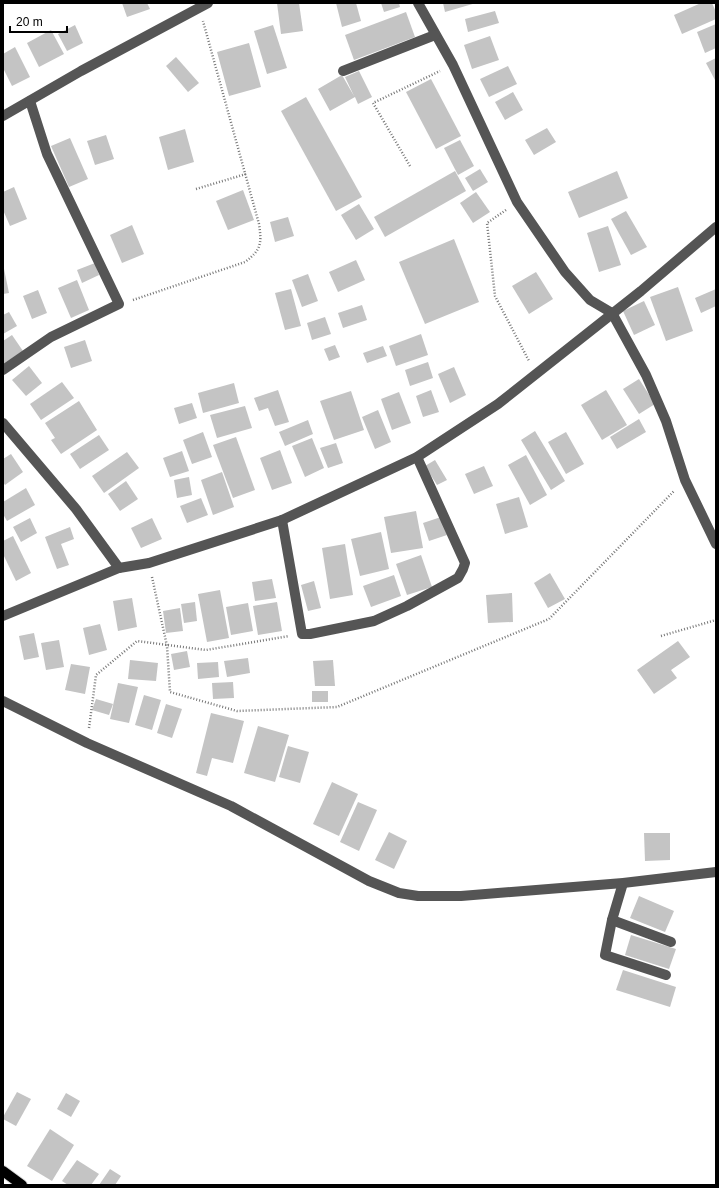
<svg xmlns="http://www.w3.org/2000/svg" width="719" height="1188" viewBox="0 0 719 1188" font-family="Arial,sans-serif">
	<rect width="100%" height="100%" fill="#fff"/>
	<!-- building -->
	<g fill="#c4c4c4">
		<path d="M122 3H147L150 9 127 17Z"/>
		<path d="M277 3H299L303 31 281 34Z"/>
		<path d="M336 3H356L361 21 342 27Z"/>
		<path d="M381 3H399L400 7 384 12Z"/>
		<path d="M443 3H476L445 12Z"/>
		<path d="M701 3H712L716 12V19L682 34 674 15Z"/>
		<path d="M495 11 499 23 468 32 465 19Z"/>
		<path d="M406 12 415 37 354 60 345 35Z"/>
		<path d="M716 24V48L705 53 697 32Z"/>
		<path d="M75 25 83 43 67 51 58 34Z"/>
		<path d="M273 25 287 68 267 74 254 31Z"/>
		<path d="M51 30 64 54 39 67 27 43Z"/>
		<path d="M490 36 499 60 472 69 464 45Z"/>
		<path d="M249 43 261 87 229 96 217 52Z"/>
		<path d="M15 47 30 77 12 86 3 68V54Z"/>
		<path d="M176 57 199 83 188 92 166 66Z"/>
		<path d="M716 58V82L706 63Z"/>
		<path d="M508 66 517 84 489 97 480 79Z"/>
		<path d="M359 71 372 97 358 104 355 97 330 111 318 89 342 75 354 96 345 77Z"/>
		<path d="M431 79 461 136 436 149 406 92Z"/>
		<path d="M513 92 523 110 505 120 495 102Z"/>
		<path d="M306 97 362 197 336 211 281 111Z"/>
		<path d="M547 128 556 142 534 155 525 140Z"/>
		<path d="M185 129 194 162 168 170 159 137Z"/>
		<path d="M106 135 114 159 95 165 87 141Z"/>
		<path d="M70 138 88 179 69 187 51 146Z"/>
		<path d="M460 140 474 166 458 175 444 148Z"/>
		<path d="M480 169 488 182 473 191 465 178Z"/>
		<path d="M455 171 466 191 385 237 374 217Z"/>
		<path d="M617 171 628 198 579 218 568 192Z"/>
		<path d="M14 187 27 219 10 226 3 210V192Z"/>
		<path d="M243 190 254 220 228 230 216 201Z"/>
		<path d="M476 192 490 212 473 223 460 203Z"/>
		<path d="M359 204 374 229 356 240 341 215Z"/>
		<path d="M626 211 647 247 631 255 611 219Z"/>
		<path d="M288 217 294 236 275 242 270 222Z"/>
		<path d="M132 225 144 254 122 263 110 235Z"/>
		<path d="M608 226 621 265 599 272 587 233Z"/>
		<path d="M454 239 479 302 425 324 399 262Z"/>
		<path d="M356 260 365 280 338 292 329 272Z"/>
		<path d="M95 263 99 275 82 283 77 270Z"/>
		<path d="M3 264 9 293 3 294Z"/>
		<path d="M536 272 553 299 529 314 512 286Z"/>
		<path d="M308 274 318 301 302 307 292 280Z"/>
		<path d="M77 280 89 310 71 318 58 288Z"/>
		<path d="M678 287 693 331 666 341 650 297Z"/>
		<path d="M291 289 301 326 285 330 275 293Z"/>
		<path d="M716 289V306L701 313 695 298Z"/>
		<path d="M38 290 47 313 32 319 23 296Z"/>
		<path d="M644 301 655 325 634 335 623 311Z"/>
		<path d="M362 305 367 320 343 328 338 313Z"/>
		<path d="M9 312 17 326 3 334V315Z"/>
		<path d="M325 317 331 334 312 340 307 323Z"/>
		<path d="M421 334 428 355 396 366 389 346Z"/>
		<path d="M12 335 23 351 3 364V341Z"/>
		<path d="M85 340 92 361 71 368 64 347Z"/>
		<path d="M335 345 340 357 329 361 324 349Z"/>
		<path d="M383 346 387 356 367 363 363 353Z"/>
		<path d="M428 362 433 378 410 386 405 370Z"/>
		<path d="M29 366 42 383 26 396 12 380Z"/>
		<path d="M454 367 466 395 450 403 438 374Z"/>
		<path d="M639 379 655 404 639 414 623 389Z"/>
		<path d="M62 382 74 398 41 420 30 404Z"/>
		<path d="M234 383 239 403 203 413 198 393Z"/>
		<path d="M278 390 289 422 275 426 268 408 259 411 254 398Z"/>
		<path d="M431 390 439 412 423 417 416 396Z"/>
		<path d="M606 390 627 425 602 440 581 405Z"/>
		<path d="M351 391 364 430 334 440 320 401Z"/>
		<path d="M399 392 411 423 392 430 381 399Z"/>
		<path d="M79 401 97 430 61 454 51 440 55 438 45 423Z"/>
		<path d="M192 403 197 418 179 424 174 408Z"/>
		<path d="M245 406 252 428 217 438 210 415Z"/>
		<path d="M378 410 391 442 375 449 362 417Z"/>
		<path d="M639 419 646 432 617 449 610 437Z"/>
		<path d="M308 420 313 434 285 446 279 432Z"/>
		<path d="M535 431 565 481 551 490 521 440Z"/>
		<path d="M203 432 212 457 192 464 183 440Z"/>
		<path d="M566 432 584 464 566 474 548 442Z"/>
		<path d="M99 435 109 450 80 469 70 454Z"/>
		<path d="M236 437 255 490 233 498 213 445Z"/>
		<path d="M312 438 324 468 305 477 292 446Z"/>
		<path d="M336 443 343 463 328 468 320 448Z"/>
		<path d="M280 450 292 483 272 490 260 458Z"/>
		<path d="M182 451 189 471 170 477 163 458Z"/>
		<path d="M127 452 139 468 104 493 92 476Z"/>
		<path d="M11 454 23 472 5 485 3 482V459Z"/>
		<path d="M526 455 547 495 530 505 508 465Z"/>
		<path d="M435 460 447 480 437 485 425 466Z"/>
		<path d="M484 466 493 486 474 494 465 474Z"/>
		<path d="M222 472 234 507 213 515 201 480Z"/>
		<path d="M189 477 192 495 177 498 174 480Z"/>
		<path d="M126 481 138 499 120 511 108 494Z"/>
		<path d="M26 488 35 505 7 521 3 514V502Z"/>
		<path d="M519 497 528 527 505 534 496 504Z"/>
		<path d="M201 498 208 515 187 523 180 506Z"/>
		<path d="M416 511 423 548 391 553 384 517Z"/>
		<path d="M441 517 447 535 429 541 423 523Z"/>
		<path d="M30 518 37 533 21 542 13 527Z"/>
		<path d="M152 518 162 539 141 548 131 528Z"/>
		<path d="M70 527 74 539 61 544 69 565 57 569 45 537Z"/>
		<path d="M381 532 389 569 360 576 351 539Z"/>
		<path d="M13 536 31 573 16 581 3 554V541Z"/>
		<path d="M345 544 353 595 330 599 322 548Z"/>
		<path d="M421 555 432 587 407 595 396 564Z"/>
		<path d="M550 573 565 599 548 608 534 583Z"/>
		<path d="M394 575 401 596 371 607 363 586Z"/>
		<path d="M272 579 276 598 255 601 252 582Z"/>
		<path d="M314 581 321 608 308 611 301 585Z"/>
		<path d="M220 590 229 638 207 642 198 594Z"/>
		<path d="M512 593 513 622 488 623 486 595Z"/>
		<path d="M132 598 137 627 118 631 113 601Z"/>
		<path d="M195 602 197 621 184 623 181 604Z"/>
		<path d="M277 602 282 631 258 635 253 606Z"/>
		<path d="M248 603 253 631 231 635 226 607Z"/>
		<path d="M180 608 183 631 166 633 163 611Z"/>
		<path d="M100 624 107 650 89 655 83 628Z"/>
		<path d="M34 633 39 657 24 660 19 636Z"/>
		<path d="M59 640 64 667 46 670 41 643Z"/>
		<path d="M678 641 690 657 671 670 677 678 654 694 637 670Z"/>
		<path d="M187 651 190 667 174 670 171 654Z"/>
		<path d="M248 658 250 673 227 677 224 661Z"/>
		<path d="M130 660 158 663 156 681 128 679Z"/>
		<path d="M333 660 335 686H315L313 661Z"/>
		<path d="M218 662 219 677 198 679 197 663Z"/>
		<path d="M71 664 90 667 85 694 65 690Z"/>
		<path d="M233 682 234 698 213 699 212 683Z"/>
		<path d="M118 683 138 687 129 723 110 719Z"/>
		<rect x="312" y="691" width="16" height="11"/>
		<path d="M144 695 161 700 152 730 135 725Z"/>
		<path d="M96 699 113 704 109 715 92 710Z"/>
		<path d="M166 704 182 709 172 738 157 733Z"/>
		<path d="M211 713 244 721 233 763 212 758 207 776 196 773Z"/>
		<path d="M258 726 289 735 275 782 244 773Z"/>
		<path d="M288 746 309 752 300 783 279 777Z"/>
		<path d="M332 782 358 794 339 836 313 824Z"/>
		<path d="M358 802 377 810 359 851 340 842Z"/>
		<path d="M389 832 407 841 394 869 375 860Z"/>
		<path d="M644 833H670V860L645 861Z"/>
		<path d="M639 896 674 911 665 932 630 918Z"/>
		<path d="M631 935 676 949 669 969 625 955Z"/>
		<path d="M623 970 676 987 670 1007 616 990Z"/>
		<path d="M17 1092 31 1099 16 1126 3 1119V1117Z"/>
		<path d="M66 1093 80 1101 71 1117 57 1109Z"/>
		<path d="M50 1129 74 1145 52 1181 27 1166Z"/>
		<path d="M77 1160 99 1174 91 1185H68L62 1181Z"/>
		<path d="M110 1169 121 1176 115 1185H99Z"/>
	</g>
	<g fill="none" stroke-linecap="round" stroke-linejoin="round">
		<!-- major casing -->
		<g stroke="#dbdbdb" stroke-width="12">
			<path id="major" d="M3 1171 22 1185"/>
		</g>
		<!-- path -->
		<g stroke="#777" stroke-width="2.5" stroke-dasharray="1 2" stroke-linecap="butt">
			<path d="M410 166 373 103 440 71"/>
			<path d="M196 189 246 174"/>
			<path d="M506 210 487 223 495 296 529 361"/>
			<path d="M133 300 245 262C261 250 262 244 259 224L203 21"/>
			<path d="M152 577 167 646 170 692 237 711 337 707 549 619 674 491"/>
			<path d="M661 636 716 620"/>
			<path d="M89 728 96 675 137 641 206 650 289 636"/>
		</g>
		<!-- minor -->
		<g stroke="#555" stroke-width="10">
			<path d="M418 3 453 65 517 202 565 272 590 300 612 313 646 375 666 421 685 480 716 544"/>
			<path d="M343 71 435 35"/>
			<path d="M3 116 81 71 208 3"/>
			<path d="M3 370 51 337 119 304 47 154 30 101"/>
			<path d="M3 423 76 509 119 568"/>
			<path d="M282 520 302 634H310L374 621 407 606 458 578 463 569 465 563 417 457"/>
			<path d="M3 616 119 568 149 563 282 520 417 457 498 404 641 291 716 227"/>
			<path d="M3 701 87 743 231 806 369 881 399 893 418 896H461L623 883 716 872"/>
			<path d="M623 883 612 920 605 955 666 975"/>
			<path d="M612 920 671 942"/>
		</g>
		<!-- major -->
		<use href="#major" stroke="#000" stroke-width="10"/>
	</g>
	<!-- border -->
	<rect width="719" height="1188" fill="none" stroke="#000000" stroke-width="8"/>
	<!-- scale -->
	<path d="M10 26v6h57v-6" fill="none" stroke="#000000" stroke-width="2"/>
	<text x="16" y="26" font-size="12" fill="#000000" stroke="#ffffff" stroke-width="3" paint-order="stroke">20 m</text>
</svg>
